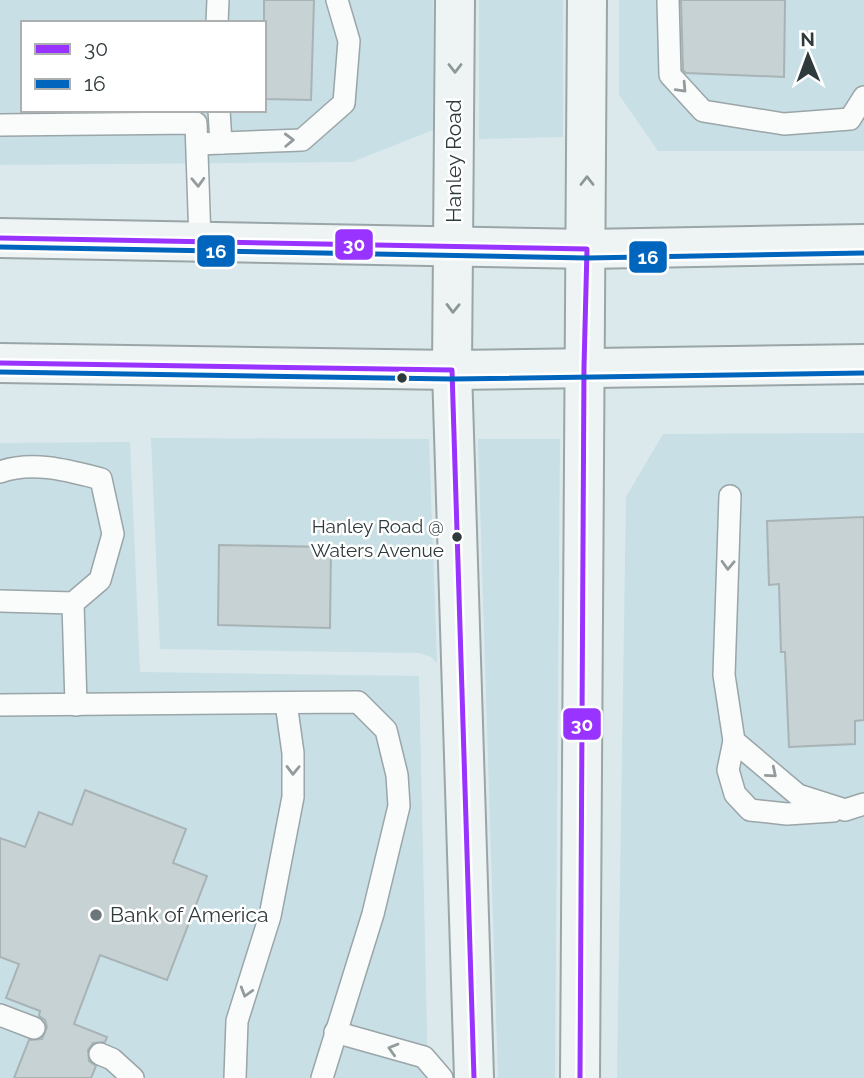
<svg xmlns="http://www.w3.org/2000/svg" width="864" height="1078" viewBox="0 0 864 1078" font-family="Raleway,sans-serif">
	<rect width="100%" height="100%" fill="#dbe9ec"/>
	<!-- built -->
	<g fill="#c7dfe5" fill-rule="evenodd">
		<path d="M0 0H433V130L352 162 0 165ZM23 23H264V110H23Z"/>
		<path d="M479 0H563V137L479 139Z"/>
		<path d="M619 0H864V151H658L619 95Z"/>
		<path d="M864 433V1078H617L626 497 663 434Z"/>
		<path d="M151 438 429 439 437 663 431 657 419 653 160 649Z"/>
		<path d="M478 439H560L555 1078H498Z"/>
		<path d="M130 442 140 672 419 676 428 1078H0V443Z"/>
	</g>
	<!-- building -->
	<g fill="#c7d2d4" stroke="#a8b3b6" stroke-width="2">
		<path d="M264 0H314L311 100 264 99Z"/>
		<path d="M681 0H785L784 77 686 73 683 70Z"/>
		<path d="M864 517V720L855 721V744L789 747 785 652H781L779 584 769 585 767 521Z"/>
		<path d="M219 545 331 547 330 628 218 625Z"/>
		<path d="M85 790 186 829 173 863 207 876 167 980 100 955 74 1024 107 1037 105 1042 93 1043 88 1050 89 1061 96 1066 91 1078H14L29 1040 42 1039 47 1027 45 1020 39 1016 40 1011 6 998 19 964 0 957V838L25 847 39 812 72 825Z"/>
	</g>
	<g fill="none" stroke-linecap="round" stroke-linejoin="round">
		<!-- service casing -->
		<g stroke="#9aa5a7" stroke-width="24">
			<g id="service">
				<path d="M668 0 670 75 703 111 784 124 850 119 864 97"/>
				<path d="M217 23 218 0"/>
				<path d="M219 110 221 143"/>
				<path d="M0 125 196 123 200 241"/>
				<path d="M197 144 302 140 344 103 349 41 337 0"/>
				<path d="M0 472C32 460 70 471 101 479L113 534 100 580 73 603"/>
				<path d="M730 496 724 675 734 741 798 795 845 810 864 804"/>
				<path d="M0 601 73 603 76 705"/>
				<path d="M0 705 358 702 386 730 397 775 399 806 373 914 322 1078"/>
				<path d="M734 741 728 770 735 794 750 810 787 814 833 811"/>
				<path d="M0 1015 34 1028"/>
				<path d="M335 1032 424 1057 442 1078"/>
				<path d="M100 1054 112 1059 133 1078"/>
				<path d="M235 1078 237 1021 270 916 293 797V753L286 703"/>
			</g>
		</g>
		<!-- secondary casing -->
		<g stroke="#9aa5a7" stroke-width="42">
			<g id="secondary">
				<path d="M455 0 452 370 474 1078"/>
				<path d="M0 238 587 249 864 244"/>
				<path d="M0 363 452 370 864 364"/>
				<path d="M580 1078 587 0"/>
			</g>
		</g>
		<!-- service -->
		<use href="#service" stroke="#fafcfc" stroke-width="21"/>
		<!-- secondary -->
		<use href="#secondary" stroke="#eef4f4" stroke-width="38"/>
		<!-- bus-1 casing -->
		<g stroke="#fff" stroke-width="10">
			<g id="bus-1">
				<path d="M0 238 587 249 584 367 580 1078"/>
				<path d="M0 363 452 370 474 1078"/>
			</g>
		</g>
		<!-- bus-2 casing -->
		<g stroke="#fff" stroke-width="10">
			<g id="bus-2">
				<path d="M0 247 587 258 864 253"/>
				<path d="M0 372 452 379 864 373"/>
			</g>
		</g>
		<!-- bus-1 -->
		<use href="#bus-1" stroke="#93f" stroke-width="5"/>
		<!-- bus-2 -->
		<use href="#bus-2" stroke="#0065bd" stroke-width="5"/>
	</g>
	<!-- one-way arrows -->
	<defs><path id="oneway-chevron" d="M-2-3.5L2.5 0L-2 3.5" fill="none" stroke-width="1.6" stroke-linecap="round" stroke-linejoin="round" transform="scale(1.75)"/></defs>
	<g stroke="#8e9798">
		<use href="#oneway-chevron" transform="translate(455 68) rotate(90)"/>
		<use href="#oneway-chevron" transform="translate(587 181) rotate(-90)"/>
		<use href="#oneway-chevron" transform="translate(453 308) rotate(91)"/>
	</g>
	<g stroke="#949b9c">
		<use href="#oneway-chevron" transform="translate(682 88) rotate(47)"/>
		<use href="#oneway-chevron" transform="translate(289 140) rotate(-2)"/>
		<use href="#oneway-chevron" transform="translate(198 182) rotate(88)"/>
		<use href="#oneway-chevron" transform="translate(728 565) rotate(92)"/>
		<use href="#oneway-chevron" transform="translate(293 770) rotate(91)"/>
		<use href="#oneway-chevron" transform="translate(772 773) rotate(40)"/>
		<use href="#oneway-chevron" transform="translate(246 992) rotate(107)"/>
		<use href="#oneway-chevron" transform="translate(393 1049) rotate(-164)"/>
	</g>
	<!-- markers -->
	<g fill="#2f3a3c" stroke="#fff" stroke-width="2.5">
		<circle cx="402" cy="378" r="6"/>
		<circle cx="457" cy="537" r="6"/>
	</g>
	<circle fill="#6b777a" stroke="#fff" stroke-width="2.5" cx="96" cy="915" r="7"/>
	<g text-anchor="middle" stroke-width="5" stroke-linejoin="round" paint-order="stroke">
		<!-- bus labels -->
		<g font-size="19" fill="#2f3a3c" stroke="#fff" text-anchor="end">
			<text x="444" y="533">Hanley Road @<tspan x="444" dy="24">Waters Avenue</tspan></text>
		</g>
		<!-- street labels -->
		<g font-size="21" fill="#2f3a3c" stroke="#fff">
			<text transform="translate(454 161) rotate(-90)" y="7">Hanley Road</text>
		</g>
		<!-- poi labels -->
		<g font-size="21" fill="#2f3a3c" stroke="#fff" text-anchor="start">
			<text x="110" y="922">Bank of America</text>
		</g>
	</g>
	<g stroke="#fff" stroke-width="2.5">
		<rect x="334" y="228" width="40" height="33" rx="7" fill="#93f"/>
		<rect x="196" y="234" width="40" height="34" rx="7" fill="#0065bd"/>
		<rect x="628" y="240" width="40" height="34" rx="7" fill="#0065bd"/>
		<rect x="562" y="707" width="40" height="34" rx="7" fill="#93f"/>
	</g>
	<g font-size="19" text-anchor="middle" font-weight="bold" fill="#fff">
		<text x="354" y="251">30</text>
		<text x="216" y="258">16</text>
		<text x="648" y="264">16</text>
		<text x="582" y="731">30</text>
	</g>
	<!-- legend -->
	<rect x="21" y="21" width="245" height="91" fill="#ffffff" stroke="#acb0b1" stroke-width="2"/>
	<rect x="35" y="44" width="35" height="10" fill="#9933ff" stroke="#acb0b1" stroke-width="2"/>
	<text x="84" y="56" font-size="21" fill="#2f3a3c">30</text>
	<rect x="35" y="79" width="35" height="10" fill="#0065bd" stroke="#acb0b1" stroke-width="2"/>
	<text x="84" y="91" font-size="21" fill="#2f3a3c">16</text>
	<!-- north arrow -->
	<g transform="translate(808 56) rotate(359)" stroke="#ffffff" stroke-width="5" paint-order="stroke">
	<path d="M0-5L12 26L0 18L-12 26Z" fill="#2f3a3c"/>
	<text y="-10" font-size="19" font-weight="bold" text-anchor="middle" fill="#2f3a3c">N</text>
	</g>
</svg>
